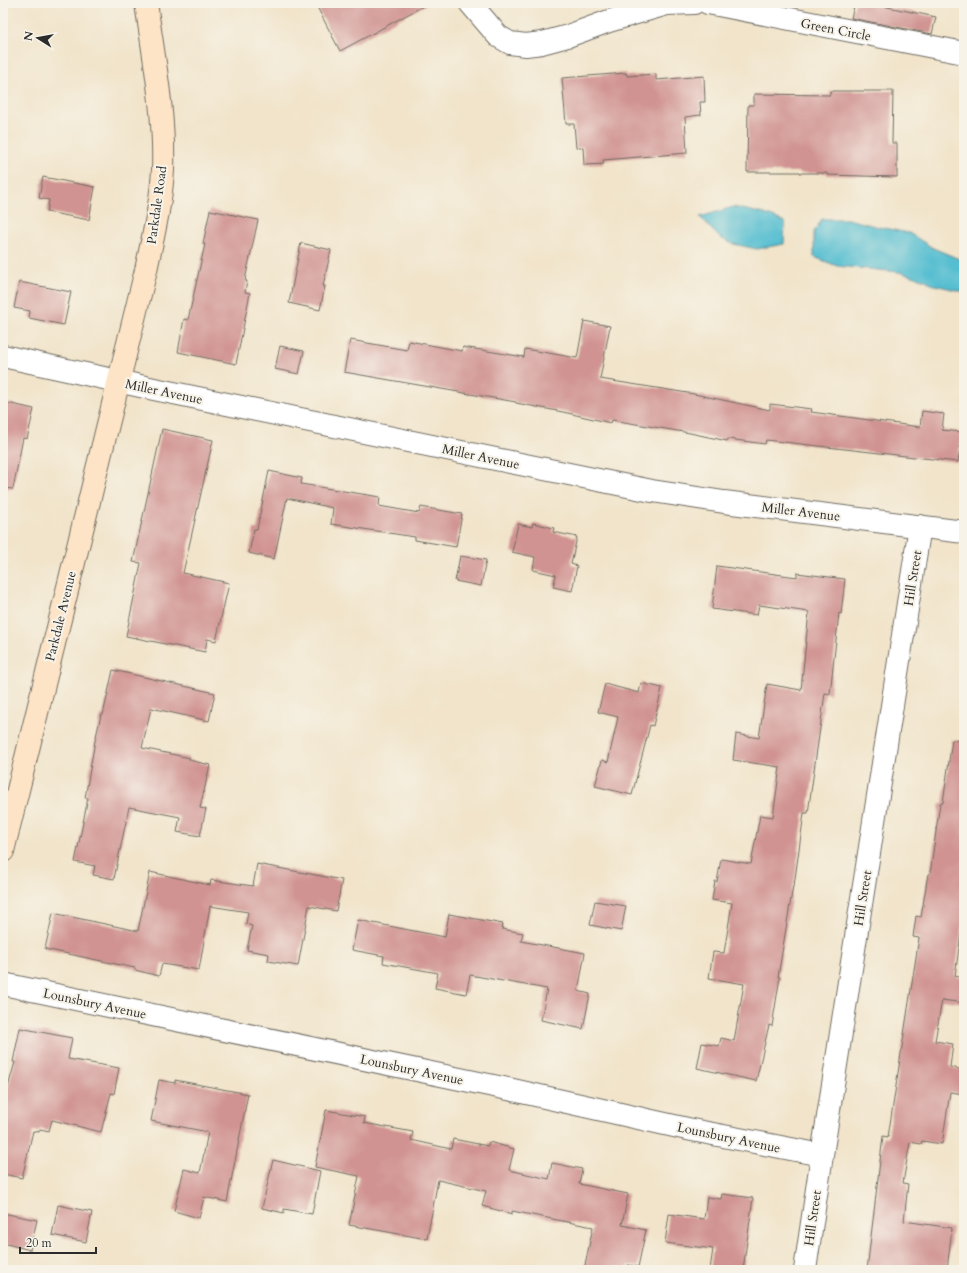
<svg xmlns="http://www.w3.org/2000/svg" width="967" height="1273" viewBox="0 0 967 1273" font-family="Cardo,serif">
	<rect width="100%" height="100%" fill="#f7f3e8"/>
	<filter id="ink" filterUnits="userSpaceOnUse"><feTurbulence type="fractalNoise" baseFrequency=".025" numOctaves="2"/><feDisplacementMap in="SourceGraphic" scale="8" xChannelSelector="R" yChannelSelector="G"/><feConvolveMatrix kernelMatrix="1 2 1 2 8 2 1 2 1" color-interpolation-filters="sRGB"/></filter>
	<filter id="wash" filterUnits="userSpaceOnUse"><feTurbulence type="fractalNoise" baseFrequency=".012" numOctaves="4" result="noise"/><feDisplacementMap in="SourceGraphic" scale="16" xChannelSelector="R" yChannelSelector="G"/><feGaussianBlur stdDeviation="0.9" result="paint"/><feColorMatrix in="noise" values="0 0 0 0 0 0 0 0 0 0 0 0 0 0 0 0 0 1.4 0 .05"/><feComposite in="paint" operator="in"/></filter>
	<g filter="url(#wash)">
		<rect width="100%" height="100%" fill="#f1e4ca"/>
		<!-- water -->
		<g fill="#54bed0" stroke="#40747e">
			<path d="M733 207 765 214 785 222 784 244 757 249 733 244 720 238 700 217Z"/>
			<path d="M822 219H848L879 227 909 233 933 248 964 261V292L931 284 926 280 899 272 837 266 814 257V232Z"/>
		</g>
		<g id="blocks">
			<!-- building -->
			<g fill="#d09391">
				<path d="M315 3H429L340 51Z"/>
				<path d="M855 3H868L936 17 932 34 851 18Z"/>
				<path d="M626 73 627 76 656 74V80L704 76 705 102H700L701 115 685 117 687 153 603 160 604 164 584 165 583 147 576 148 574 124H566L562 78Z"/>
				<path d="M830 91H893L892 143H897V177L827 175V173H800V172H747L748 105H754V94L830 95Z"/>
				<path d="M43 177 95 187 89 220 47 212 49 200 39 198Z"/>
				<path d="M210 210 258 220 245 280 247 281 245 292 250 293 236 364 178 352 184 319 188 320 205 244H203Z"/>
				<path d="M301 243 331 250 323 286H325L320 310 289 303Z"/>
				<path d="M19 282 71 292 64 325 29 318 30 311 14 308Z"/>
				<path d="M584 321 610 326 600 379 694 394 770 410V404L812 409 811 412 920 427 922 411 944 414 942 430 962 432 958 462 766 440 765 444 728 439 727 441 690 433 612 420 611 423 563 412 516 403V402L344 372 350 340 407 350 409 341 462 351 463 347 524 357 525 349 577 358Z"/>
				<path d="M280 346 304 351 299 374 275 369Z"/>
				<path d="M3 402 34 409 27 439 23 438 13 489 3 488Z"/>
				<path d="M162 429 213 440 183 573 229 583 216 641 207 639 205 652 126 636 141 563 133 562Z"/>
				<path d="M269 471 302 478 301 484 380 497 379 506 419 513 421 507 462 514 456 547 415 540V537L331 524 333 508 287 498 274 559 249 553 254 529H257Z"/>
				<path d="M533 523 554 528 553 532 577 537 571 564 577 566 572 591 553 587 556 575 533 570 535 557 512 552 518 524 532 527Z"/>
				<path d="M460 556 486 560 481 586 455 581Z"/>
				<path d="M717 566 797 577V573L845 579 841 614 839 613 830 694 825 693 808 813H804L794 886H793L778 977H780L772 1026 769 1025 756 1081 697 1068 702 1043 719 1046 721 1038 734 1041 744 984 709 978 713 952 724 953 732 903 712 900 715 881 717 882 721 859 751 864 760 815 773 817 780 767 733 760 736 734 759 738 767 684 801 690 809 612 759 605 757 615 712 609Z"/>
				<path d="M113 670 215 693 209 721 151 708 142 748 190 758 189 760 210 765 200 808 206 809 200 836 177 832 180 817 129 807 114 879 93 875 95 866 75 862 88 798H85L95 741 101 715H103Z"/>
				<path d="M641 683 662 688 653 726 650 725 632 795 595 786 602 760 608 762 618 717 598 712 605 684 639 693Z"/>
				<path d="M952 740 964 741V927L962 926 955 976 964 978V1003L942 1000 935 1041 953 1044 950 1067 964 1070V1094L950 1092 942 1144 922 1141 921 1144 910 1142 903 1183 908 1184 904 1221 952 1228 947 1270H867L883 1136 888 1137 919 938 913 937 916 916 921 917 928 874H930L940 803H943Z"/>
				<path d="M257 864 342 880 336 911 309 906 298 966 268 961 269 954 247 950 252 926 246 924 248 912 210 906 199 970 162 964 159 976 135 970V968L45 949 53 913 138 931 150 872 210 885 211 880 253 886Z"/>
				<path d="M595 901 626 906 621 931 590 925Z"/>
				<path d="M449 914 503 924 502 929 523 933 521 941 585 953 578 991 590 994 583 1029 541 1020 547 989 470 975 466 994 435 988 438 973 383 963 384 956 352 950 358 920 445 937Z"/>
				<path d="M20 1028 72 1038 68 1059 119 1068 114 1094 111 1093 101 1132 52 1120 49 1131 40 1129 39 1132 33 1131 22 1178 3 1174V1105L15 1062H13Z"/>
				<path d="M159 1080 175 1083V1080L248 1094 227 1202 204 1197 199 1218 174 1211 184 1169 200 1173 208 1132 151 1121Z"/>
				<path d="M326 1110 365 1117 364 1123 413 1132 411 1140 451 1149 453 1139 488 1146 489 1142 514 1149 509 1170 549 1179 552 1163 582 1169 579 1184 628 1194 622 1225 646 1230 638 1267 628 1265V1270H584L593 1227 512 1211V1214L482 1206 486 1191 438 1180 427 1239 349 1225 359 1176 315 1167Z"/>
				<path d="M273 1160 320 1171 312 1214 284 1209V1213L262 1208Z"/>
				<path d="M722 1194 753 1198 743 1270H710L713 1249 665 1243 669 1214 704 1219 707 1197 721 1199Z"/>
				<path d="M58 1205 92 1212 86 1242 52 1235Z"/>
				<path d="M3 1213 37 1220 30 1250 3 1243Z"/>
			</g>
		</g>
	</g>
	<g filter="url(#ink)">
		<use href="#blocks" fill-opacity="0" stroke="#706c63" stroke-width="1"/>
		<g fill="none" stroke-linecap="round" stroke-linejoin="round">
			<!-- minor casing -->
			<g stroke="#706c63" stroke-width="24">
				<g id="minor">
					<path d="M470 3 498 36 510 43 526 45 542 43 568 36 609 21 667 4 694 3"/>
					<path d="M708 3 964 53"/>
					<path d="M3 356 154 389 652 491 724 502 964 532"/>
					<path d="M3 984 513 1090 692 1130 822 1155"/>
					<path d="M805 1270 822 1155 920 526"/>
				</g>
			</g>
			<!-- secondary casing -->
			<g stroke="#706c63" stroke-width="24">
				<path id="secondary" d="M3 851 146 270C153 237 161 204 163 170 165 114 154 59 146 3"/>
			</g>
			<!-- minor -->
			<use href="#minor" stroke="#fff" stroke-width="22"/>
			<!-- secondary -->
			<use href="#secondary" stroke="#fee4c6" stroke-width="22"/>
		</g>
	</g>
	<g text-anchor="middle" stroke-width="4" stroke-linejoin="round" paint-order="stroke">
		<!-- street labels -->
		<g font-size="13" fill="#2b2b2b" stroke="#f7f3e8">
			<text transform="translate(836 29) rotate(11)" y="5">Green Circle</text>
			<text transform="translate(156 205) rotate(-82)" y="5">Parkdale Road</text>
			<text transform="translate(164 391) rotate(12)" y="5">Miller Avenue</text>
			<text transform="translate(481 456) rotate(12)" y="5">Miller Avenue</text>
			<text transform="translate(801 511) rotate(7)" y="5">Miller Avenue</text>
			<text transform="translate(912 578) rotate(-81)" y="5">Hill Street</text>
			<text transform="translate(60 616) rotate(-76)" y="5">Parkdale Avenue</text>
			<text transform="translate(862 898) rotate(-81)" y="5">Hill Street</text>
			<text transform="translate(95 1003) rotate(12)" y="5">Lounsbury Avenue</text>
			<text transform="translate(412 1069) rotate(12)" y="5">Lounsbury Avenue</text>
			<text transform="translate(729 1137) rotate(12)" y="5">Lounsbury Avenue</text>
			<text transform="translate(812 1218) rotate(-82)" y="5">Hill Street</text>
		</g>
	</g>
	<!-- margin -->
	<rect width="967" height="1273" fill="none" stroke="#f7f3e8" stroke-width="16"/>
	<!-- north arrow -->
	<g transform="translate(38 38) rotate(281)" stroke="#f7f3e8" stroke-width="3" paint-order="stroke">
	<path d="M0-3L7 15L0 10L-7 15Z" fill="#2b2b2b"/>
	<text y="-6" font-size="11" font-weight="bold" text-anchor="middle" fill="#2b2b2b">N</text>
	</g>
	<!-- scale -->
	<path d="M20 1247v6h76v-6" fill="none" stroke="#2b2b2b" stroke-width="2"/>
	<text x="26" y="1247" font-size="12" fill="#2b2b2b" stroke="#f7f3e8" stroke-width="3" paint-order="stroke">20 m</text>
</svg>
